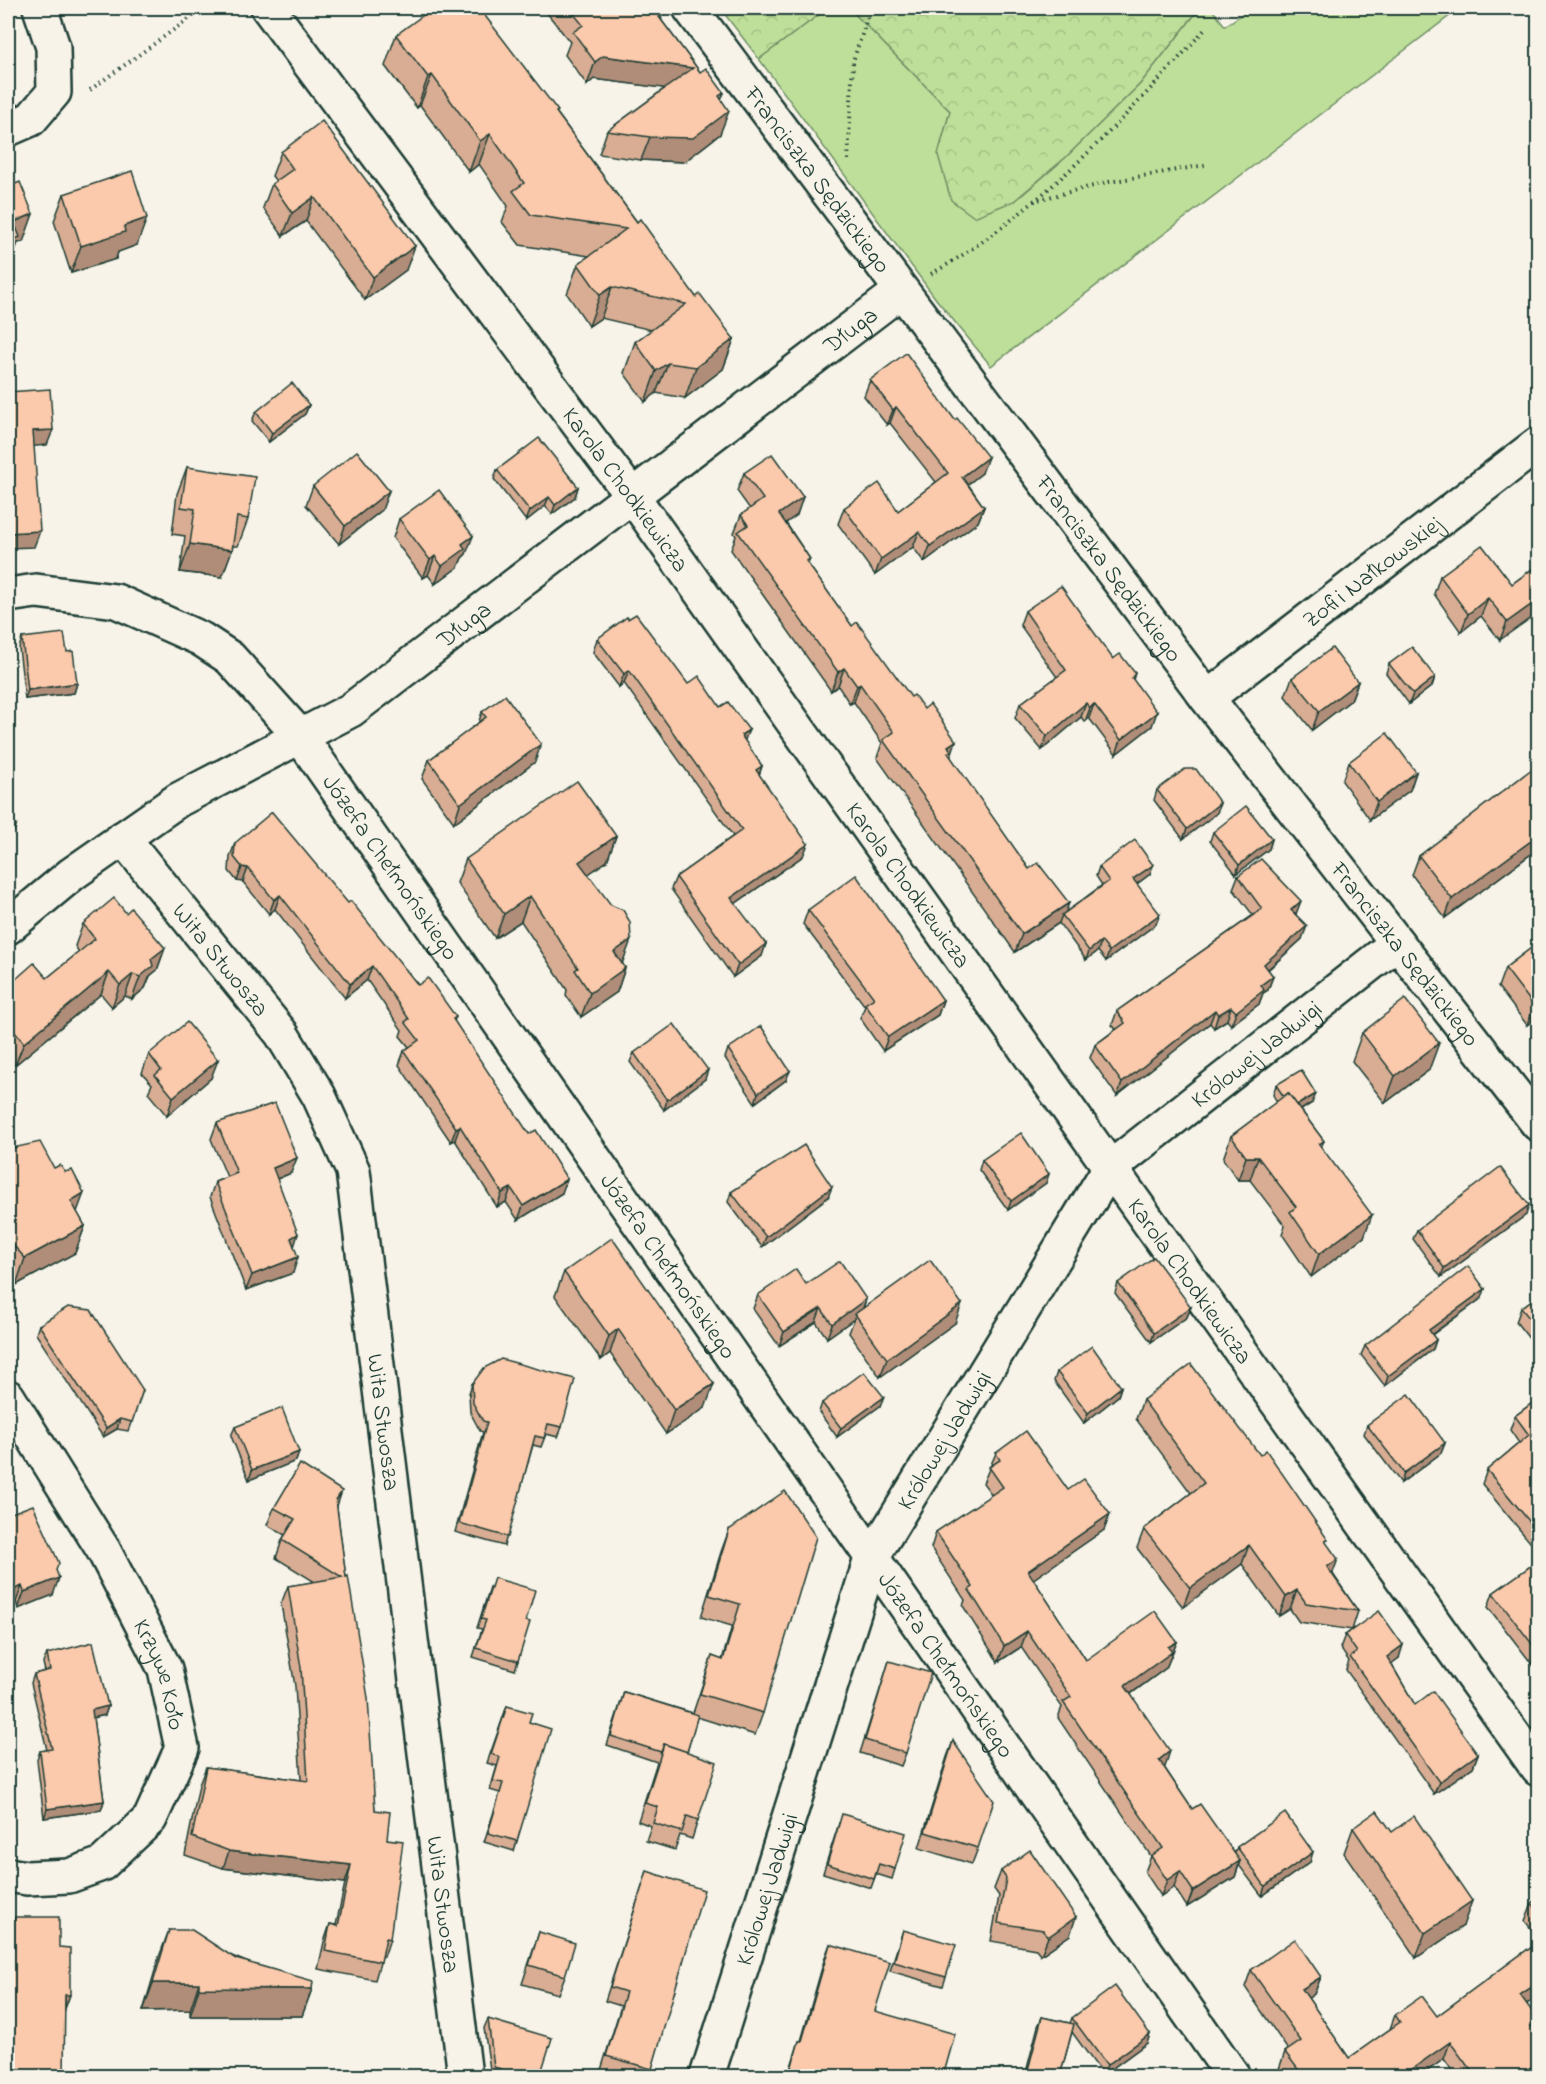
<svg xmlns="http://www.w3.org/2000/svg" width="1546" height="2084" viewBox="0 0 1546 2084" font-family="'Indie Flower',sans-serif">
	<defs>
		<pattern id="forest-crowns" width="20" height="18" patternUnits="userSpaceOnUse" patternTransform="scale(1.5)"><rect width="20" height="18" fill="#bedf99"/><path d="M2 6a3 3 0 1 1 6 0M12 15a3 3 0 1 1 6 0" fill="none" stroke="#a3c084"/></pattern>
	</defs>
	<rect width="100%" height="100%" fill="#f7f3e8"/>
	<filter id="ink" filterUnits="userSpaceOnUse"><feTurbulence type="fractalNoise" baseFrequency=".0167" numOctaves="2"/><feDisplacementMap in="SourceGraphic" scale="12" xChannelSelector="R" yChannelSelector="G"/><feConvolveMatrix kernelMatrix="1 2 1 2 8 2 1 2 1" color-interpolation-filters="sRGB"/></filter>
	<g filter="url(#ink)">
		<!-- grass -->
		<path fill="#bedf99" stroke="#6e8e66" stroke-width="1.5" d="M828 8H849L950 111 938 155 1015 201 1065 158 1140 84 1200 8H1211L1225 26 1251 8H1460L991 366 936 299 759 59Z"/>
		<!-- forest -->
		<g fill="url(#forest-crowns)" stroke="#6e8e66" stroke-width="1.5">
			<path d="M720 8H828L759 59Z"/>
			<path d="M849 8H1200L1140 84 1065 158 1014 201 974 217 951 200 938 155 950 111Z"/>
		</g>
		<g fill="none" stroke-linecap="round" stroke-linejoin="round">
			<!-- minor casing -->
			<g stroke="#1f3d34" stroke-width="38">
				<g id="minor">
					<path id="s1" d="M268 8 633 497 1538 1769"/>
					<path id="s2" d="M690 8 1207 698 1538 1124"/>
					<path d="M8 129 31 119 54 92 53 47 40 8"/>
					<path id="s3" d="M8 595 36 591 116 601 201 639 230 658 300 736 1233 2076"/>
					<path id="s4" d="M1207 698 1538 444"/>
					<path id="s5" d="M123 838 281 1033 319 1096 353 1171 465 2076"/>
					<path id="s6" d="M8 927 72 874 178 800 351 710 901 291"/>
					<path id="s7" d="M8 1397 104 1551 165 1669 182 1748 150 1819 102 1864 69 1876 27 1878 8 1875"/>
					<path id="s8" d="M707 2076 871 1559 1109 1169 1397 943"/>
				</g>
			</g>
			<!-- path -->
			<g stroke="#1f3d34" stroke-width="4" stroke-dasharray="1.5 4.5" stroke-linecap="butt">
				<path d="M90 90 204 8"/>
				<path d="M848 160 853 61 871 8"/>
				<path d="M1033 201 1109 182 1205 165"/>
				<path d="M931 274C1035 216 1127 116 1206 28"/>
			</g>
			<!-- minor -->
			<use href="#minor" stroke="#f7f3e8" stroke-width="33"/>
		</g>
		<!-- wall -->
		<g fill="#d8ad93" stroke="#1f3d34" stroke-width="1.5">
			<path d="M137 8H148L141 12Z"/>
			<path d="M543 8H660L662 21 700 72 724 93 721 100 720 134 684 162 641 160 599 154 607 131 665 88 594 79 587 85 565 55 570 42Z"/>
			<path d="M396 35 557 113 637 222 696 297 734 339 723 369 685 398 656 393 645 402 624 373 635 342 652 330 601 318 589 326 567 294 578 264 589 256 520 245 502 222 508 206 479 164 469 172 420 105 417 108 385 66Z"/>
			<path d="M281 152 406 270 365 300 306 221 283 236 263 208 272 184 276 181 272 176Z"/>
			<path d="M64 194 137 245 118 252 116 259 71 273 54 221Z"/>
			<path d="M870 380 982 473 968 484 984 507 978 522 924 562 913 547 875 575 838 524 844 508 898 511 936 482 890 423 887 425 864 396Z"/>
			<path d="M309 405 305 414 269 442 252 421 256 412Z"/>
			<path d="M187 467 248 519 238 546H233L222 577 180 572 185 536 172 534 177 494Z"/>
			<path d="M497 470 578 487 575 497 552 514 545 506 526 521 494 479Z"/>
			<path d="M744 473 797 515 786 523 810 559 808 564 852 626 950 757 1029 869 1066 912 1102 885 1096 876 1099 867 1150 874 1137 884 1156 924 1106 961 1098 951 1086 960 1059 923 1015 952 877 758 882 743 854 702 850 704 838 686 831 691 731 550 736 536 734 533 741 515 750 509 737 491Z"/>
			<path d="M313 486 382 510 339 544 306 505Z"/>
			<path d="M399 519 466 554 462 558 458 567 435 584 428 575 423 578 393 538Z"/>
			<path d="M1539 564 1500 640 1481 616 1461 632 1434 594 1440 576 1512 584Z"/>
			<path d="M1025 611 1113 659 1135 673 1133 680 1152 726 1116 754 1089 718 1085 722 1081 717 1042 750 1015 718 1020 704 1057 677 1020 625Z"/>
			<path d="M22 638 67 652 77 683 74 693 25 699 19 648Z"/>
			<path d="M597 639 688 684 720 707 762 766 759 775 803 856 735 904 762 956 733 977 671 889 676 877 733 836 624 683 619 687 593 652Z"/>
			<path d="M1389 664 1435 677 1432 686 1409 704 1386 673Z"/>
			<path d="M1292 678 1358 682 1351 700 1312 730 1285 696Z"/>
			<path d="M482 712 535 762 454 823 422 779 429 760 478 724Z"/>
			<path d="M1349 762 1416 772 1410 790 1370 820 1342 781Z"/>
			<path d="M1539 775V848L1445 918 1412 875 1419 856Z"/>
			<path d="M1157 790 1217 813 1183 839 1154 800Z"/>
			<path d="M1213 832 1272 839 1269 849 1236 874 1210 841Z"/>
			<path d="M616 836 607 861 588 874 623 964 625 968 617 992 581 1017 566 995 567 990 521 921 495 938 457 883 466 859Z"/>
			<path d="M235 843 348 903 418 985 456 1017 454 1021 562 1193 518 1220 506 1202 497 1207 455 1140 451 1142 399 1065 404 1051 409 1047 400 1036 402 1030 367 980 345 998 275 909 269 914 243 882 237 881 229 871 230 857Z"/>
			<path d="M1238 876 1296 914 1302 939 1268 970 1273 976 1268 990 1263 993 1259 1004 1231 1025 1227 1020 1214 1028 1210 1023 1117 1096 1090 1058 1095 1045 1116 1029 1112 1025 1117 1011 1253 915 1233 889Z"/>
			<path d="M808 910 943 1000 938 1015 883 1051 860 1018 865 1006 803 924Z"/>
			<path d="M126 913 165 948 157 970 150 976 145 988 132 999 125 996 112 1007 101 994 15 1065 8 1056V986L47 978 79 952 75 946 83 924Z"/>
			<path d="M1539 942V1023L1535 1019 1527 1025 1498 987 1505 968Z"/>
			<path d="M1362 1033 1429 1070 1385 1103 1352 1061Z"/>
			<path d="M728 1049 786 1080 755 1103 725 1058Z"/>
			<path d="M634 1053 705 1079 664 1110 630 1062Z"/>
			<path d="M149 1054 211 1078 167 1116 148 1093 152 1084 142 1073Z"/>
			<path d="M1276 1085 1312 1103 1301 1110 1324 1141 1321 1147 1364 1237 1311 1277 1282 1234 1285 1226 1250 1180H1238L1223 1159 1231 1136 1277 1102 1273 1095Z"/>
			<path d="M217 1123 291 1173 277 1179 294 1247 293 1273 246 1290 210 1197 215 1182 227 1177 211 1139Z"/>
			<path d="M8 1149 77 1212 85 1226 75 1253 16 1285 8 1277Z"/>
			<path d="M982 1160 1046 1183 1008 1210 979 1170Z"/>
			<path d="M731 1192 828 1197 762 1247 728 1202Z"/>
			<path d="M1526 1215 1441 1277 1413 1239 1417 1230Z"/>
			<path d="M564 1272 705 1408 666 1434 610 1353 601 1360 555 1296Z"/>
			<path d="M1118 1283 1191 1307 1187 1317 1151 1342 1115 1293Z"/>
			<path d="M806 1284 866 1299 863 1309 955 1323 880 1377 849 1333 854 1319 827 1338 816 1322 779 1346 753 1309 758 1295Z"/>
			<path d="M1539 1295V1351L1516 1322 1521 1308Z"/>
			<path d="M1482 1298 1432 1335 1436 1340 1433 1349 1385 1386 1361 1355 1365 1346Z"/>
			<path d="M39 1325 143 1390 128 1431 117 1429 103 1437 36 1334Z"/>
			<path d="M1057 1372 1121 1387 1118 1396 1084 1423 1054 1381Z"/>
			<path d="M472 1384 562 1427 558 1437 546 1434 541 1447 533 1445 504 1546 455 1532 483 1432 480 1431 470 1412 469 1393Z"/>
			<path d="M1539 1398V1553L1482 1484 1487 1470 1519 1443 1510 1430 1515 1416Z"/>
			<path d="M1143 1400 1326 1543 1333 1574 1358 1611 1352 1630 1299 1622 1290 1609 1279 1616 1242 1564 1183 1607 1137 1548 1144 1529 1191 1493 1136 1419Z"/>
			<path d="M822 1403 880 1406 837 1437 819 1412Z"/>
			<path d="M1367 1425 1445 1443 1441 1453 1401 1483 1364 1434Z"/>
			<path d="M235 1427 299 1452 296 1461 249 1480 231 1436Z"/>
			<path d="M996 1453 1068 1490 1110 1514 1104 1530 1033 1579 1086 1660 1177 1642 1166 1668 1131 1694 1164 1767 1192 1809 1235 1853 1237 1847 1310 1862 1262 1896 1239 1865 1235 1877 1187 1907 1174 1887 1161 1896 1145 1872 1151 1856 1058 1718 1062 1707 1021 1647 998 1662 963 1606 965 1600 931 1548 936 1532 992 1495 983 1483Z"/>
			<path d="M337 1507 375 1810 387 1839 390 1939 384 1957 382 1956 375 1980 318 1969 324 1942 330 1924 336 1925 345 1883 223 1868 185 1855 199 1785 206 1767 301 1780 295 1686 281 1604 288 1586 315 1582 276 1558 282 1540 285 1535 267 1525 274 1508Z"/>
			<path d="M9 1514 56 1570 53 1595 18 1609 16 1602Z"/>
			<path d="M729 1530 763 1713 755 1735 697 1717 687 1752 698 1820 692 1839 680 1835 675 1850 646 1841 651 1826 638 1821 657 1762 607 1745 624 1692 693 1713 712 1656 722 1660 732 1626 701 1617 721 1552Z"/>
			<path d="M1539 1560V1673L1488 1607 1493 1593Z"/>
			<path d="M490 1587 518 1661 515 1670 473 1657 482 1629 477 1628Z"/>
			<path d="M1345 1635 1399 1658 1391 1663 1415 1705 1478 1754 1473 1767 1434 1794 1346 1670 1349 1661 1340 1648Z"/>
			<path d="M47 1654 108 1706 105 1715 93 1718 104 1801 101 1810 44 1818 37 1760 40 1751 47 1750 31 1683 34 1674 45 1671 43 1663Z"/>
			<path d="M889 1661 906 1753 901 1766 860 1753Z"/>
			<path d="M507 1706 529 1722 517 1841 514 1851 484 1842 500 1793 490 1790 497 1766 487 1763Z"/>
			<path d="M953 1741 978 1848 972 1864 919 1848 947 1757Z"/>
			<path d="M839 1823 895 1869 892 1879 876 1874 871 1888 823 1873Z"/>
			<path d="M1353 1828 1392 1832 1463 1926 1416 1958 1344 1853Z"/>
			<path d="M647 1871 652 2069 650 2076H624L601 2070 621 2006 605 2001Z"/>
			<path d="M1001 1871 1070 1935 1041 1955 1036 1949 991 1941 999 1896 994 1889Z"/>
			<path d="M1539 1898V1939L1525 1921 1532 1903Z"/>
			<path d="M14 1917 59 1947 65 2009 10 1948V1930Z"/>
			<path d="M169 1930 312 1989 302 2016H190V2010L143 2011 159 1957Z"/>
			<path d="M903 1930 946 1977 943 1986 890 1971Z"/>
			<path d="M539 1932 565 1976 558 1994 522 1984Z"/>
			<path d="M1539 1941V1995L1527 2004 1533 2029 1539 2036V2075L1536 2076H1456L1444 2059 1420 2076H1284L1279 2069 1285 2052 1288 2050 1245 1987 1251 1970 1321 1977 1314 1994 1308 1998 1349 2058 1390 2029 1395 2015 1437 2016Z"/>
			<path d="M830 1944 875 2011 944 2073 957 2076H788L799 2041H801L825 1957Z"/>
			<path d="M1042 2017 1070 2023 1072 2018 1150 2034 1147 2043 1103 2075 1072 2032 1060 2076H1025L1038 2026Z"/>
			<path d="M488 2019 540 2076H491L484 2028Z"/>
		</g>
		<!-- shaded-wall -->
		<g fill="#b08d78" stroke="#1f3d34" stroke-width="1.5">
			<path d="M143 8H148L141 12Z"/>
			<path d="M603 56 693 68 685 91 594 79 587 85 595 62Z"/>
			<path d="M14 64 8 82V66Z"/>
			<path d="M432 75 420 105 417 108 428 77Z"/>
			<path d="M729 111 720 134 684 162 641 160 650 137Z"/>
			<path d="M490 134 479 164 469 172 480 141Z"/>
			<path d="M314 197 306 221 283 236 292 213Z"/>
			<path d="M33 214 23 242 18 243 10 264 8 265V239L14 222Z"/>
			<path d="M147 218 137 245 118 252 116 259 71 273 81 246 124 226Z"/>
			<path d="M415 246 406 270 365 300 373 277Z"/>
			<path d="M612 287 601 318 589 326 600 295Z"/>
			<path d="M734 339 723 369 685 398 696 367Z"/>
			<path d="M668 363 656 393 645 402 656 371Z"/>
			<path d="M309 405 305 414 269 442 272 433Z"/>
			<path d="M896 407 890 423 887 425 893 410Z"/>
			<path d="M53 430 47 445 27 447 33 431Z"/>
			<path d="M988 457 982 473 957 493 962 477Z"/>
			<path d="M578 487 575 497 552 514 555 505Z"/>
			<path d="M389 491 382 510 339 544 345 526Z"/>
			<path d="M549 497 545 506 526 521 530 511Z"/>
			<path d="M803 497 797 515 773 532 779 514Z"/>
			<path d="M984 507 978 522 924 562 930 546Z"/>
			<path d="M40 531 34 547 8 548V533Z"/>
			<path d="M919 532 913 547 875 575 881 559Z"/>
			<path d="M473 536 466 554 462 558 458 567 435 584 442 566 462 544Z"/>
			<path d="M190 544 232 550 222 577 180 572Z"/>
			<path d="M435 556 428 575 423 578 430 560Z"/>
			<path d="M1488 598 1481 616 1461 632 1468 614Z"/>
			<path d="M1539 599V612L1500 640 1507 622Z"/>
			<path d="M844 668 838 686 831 691 838 672Z"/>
			<path d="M629 670 624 683 619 687 624 674Z"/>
			<path d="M1435 677 1432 686 1409 704 1413 694Z"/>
			<path d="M1358 682 1351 700 1312 730 1319 711Z"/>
			<path d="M77 683 74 693 25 699 28 690Z"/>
			<path d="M860 684 854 702 850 704 857 686Z"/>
			<path d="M1086 703 1081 717 1042 750 1047 736Z"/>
			<path d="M1094 704 1089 718 1085 722 1090 708Z"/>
			<path d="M1157 712 1152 726 1116 754 1121 740Z"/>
			<path d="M749 730 744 742 741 735Z"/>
			<path d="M956 741 950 759 948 760V746Z"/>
			<path d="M541 744 535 762 454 823 460 804Z"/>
			<path d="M762 766 758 778 756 770Z"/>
			<path d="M1416 772 1410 790 1370 820 1377 802Z"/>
			<path d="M1220 803 1217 813 1183 839 1187 829Z"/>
			<path d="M16 826 12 835 8 839V832Z"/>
			<path d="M1539 835V848L1445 918 1452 899Z"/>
			<path d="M616 836 607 861 570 887 579 862Z"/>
			<path d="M1272 839 1269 849 1236 874 1239 865Z"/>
			<path d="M808 844 803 856 726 910 731 898Z"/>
			<path d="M1153 865 1150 874 1130 889 1133 879Z"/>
			<path d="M242 867 248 868 243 882 237 881Z"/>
			<path d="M280 895 275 909 269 914 274 900Z"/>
			<path d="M530 896 521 921 495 938 504 914Z"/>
			<path d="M1301 901 1296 914 1291 910Z"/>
			<path d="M1069 903 1064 917 1062 915 1059 923 1015 952 1022 934Z"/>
			<path d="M1160 914 1156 924 1106 961 1109 951Z"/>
			<path d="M1307 926 1302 939 1259 977 1264 964Z"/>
			<path d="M631 940 622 964 614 952Z"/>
			<path d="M1101 941 1098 951 1086 960 1089 951Z"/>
			<path d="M766 944 762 956 733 977 738 965Z"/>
			<path d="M165 948 157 970 150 976 145 988 132 999 140 977 151 959Z"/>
			<path d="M372 966 367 980 345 998 350 984Z"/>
			<path d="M625 968 617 992 581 1017 590 993Z"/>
			<path d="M109 972 101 994 15 1065 24 1043Z"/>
			<path d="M133 974 125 996 112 1007 120 985Z"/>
			<path d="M1273 976 1268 990 1263 993 1259 1004 1231 1025 1236 1012 1261 985Z"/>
			<path d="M943 1000 938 1015 883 1051 888 1037Z"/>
			<path d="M1539 1003V1009L1535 1019 1527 1025 1534 1006Z"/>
			<path d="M1231 1007 1227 1020 1214 1028 1218 1015Z"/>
			<path d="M1215 1010 1210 1023 1117 1096 1122 1083Z"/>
			<path d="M1439 1043 1429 1070 1385 1103 1395 1076Z"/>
			<path d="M218 1060 211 1078 167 1116 173 1097Z"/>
			<path d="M708 1070 705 1079 664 1110 667 1100Z"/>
			<path d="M790 1071 786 1080 755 1103 758 1093Z"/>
			<path d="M1316 1094 1312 1103 1288 1118 1291 1109Z"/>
			<path d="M460 1126 455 1140 451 1142 456 1128Z"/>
			<path d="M1246 1157H1258L1250 1180H1238Z"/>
			<path d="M297 1158 291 1173 267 1183 273 1168Z"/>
			<path d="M1049 1174 1046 1183 1008 1210 1011 1201Z"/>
			<path d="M567 1179 562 1193 518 1220 523 1206Z"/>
			<path d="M832 1187 828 1197 762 1247 766 1237Z"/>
			<path d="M511 1188 506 1202 497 1207 502 1193Z"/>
			<path d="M84 1193 74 1220 71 1201Z"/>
			<path d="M1529 1205 1526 1215 1441 1277 1444 1268Z"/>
			<path d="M1372 1215 1364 1237 1311 1277 1319 1254Z"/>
			<path d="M85 1226 75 1253 16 1285 25 1258Z"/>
			<path d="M298 1234 293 1250 291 1238Z"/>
			<path d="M13 1245 8 1259V1248Z"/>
			<path d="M298 1257 293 1273 246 1290 252 1275Z"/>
			<path d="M1485 1289 1482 1298 1425 1339 1429 1330Z"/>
			<path d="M866 1299 861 1314H855L854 1319 827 1338 832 1324Z"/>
			<path d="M962 1304 955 1323 880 1377 887 1359Z"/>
			<path d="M1191 1307 1187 1317 1151 1342 1154 1333Z"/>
			<path d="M821 1308 816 1322 779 1346 784 1332Z"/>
			<path d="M618 1329 610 1353 601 1360 609 1336Z"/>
			<path d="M1436 1340 1433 1349 1385 1386 1388 1376Z"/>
			<path d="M714 1384 705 1408 666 1434 674 1410Z"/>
			<path d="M1121 1387 1118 1396 1084 1423 1088 1413Z"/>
			<path d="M884 1397 880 1406 837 1437 841 1428Z"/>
			<path d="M120 1419 117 1429 103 1437 106 1428Z"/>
			<path d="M1445 1443 1441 1453 1401 1483 1404 1473Z"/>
			<path d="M299 1452 296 1461 249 1480 252 1470Z"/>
			<path d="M342 1491 336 1509V1500Z"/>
			<path d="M1110 1514 1104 1530 1022 1587 1028 1571Z"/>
			<path d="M1249 1545 1242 1564 1183 1607 1190 1588Z"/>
			<path d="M1338 1559 1331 1578 1327 1567Z"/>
			<path d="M59 1578 53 1595 18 1609 24 1592Z"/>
			<path d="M22 1586 16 1602 8 1606V1592Z"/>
			<path d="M1297 1590 1290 1609 1279 1616 1286 1597Z"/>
			<path d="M1027 1631 1021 1647 998 1662 1004 1646Z"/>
			<path d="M1177 1642 1166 1668 1119 1702 1125 1686 1168 1647Z"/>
			<path d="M1403 1645 1399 1658 1383 1670 1387 1657Z"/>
			<path d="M108 1706 105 1715 88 1719 92 1710Z"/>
			<path d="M1170 1751 1165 1767 1153 1775 1159 1760Z"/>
			<path d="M1478 1754 1473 1767 1434 1794 1439 1782Z"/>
			<path d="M104 1801 101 1810 44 1818 47 1809Z"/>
			<path d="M229 1851 351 1865 345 1883 223 1868Z"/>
			<path d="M1313 1852 1310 1862 1262 1896 1265 1886Z"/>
			<path d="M1240 1861 1235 1877 1187 1907 1193 1891Z"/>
			<path d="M1180 1871 1174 1887 1161 1896 1167 1880Z"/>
			<path d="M1472 1901 1463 1926 1416 1958 1425 1933Z"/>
			<path d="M1076 1917 1070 1935 1041 1955 1048 1937Z"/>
			<path d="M1321 1977 1314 1994 1296 2007 1302 1989Z"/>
			<path d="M1539 1982V1995L1514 2013 1520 1995Z"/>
			<path d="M153 1983H199L190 2010 143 2011Z"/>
			<path d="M199 1988 312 1989 302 2016H190Z"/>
			<path d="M65 1995H70L65 2009Z"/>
			<path d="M1537 2018 1531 2035 1530 2024Z"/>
			<path d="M1150 2034 1147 2043 1103 2075 1107 2065Z"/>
			<path d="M1450 2042 1444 2059 1420 2076H1402Z"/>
			<path d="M1539 2062V2075L1536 2076H1517Z"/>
		</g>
		<!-- building -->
		<g fill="#fbc9ab" stroke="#1f3d34" stroke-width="1.5">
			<path d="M433 8H479L558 111 556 112 637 222 640 219 696 297 700 294 734 339 696 367 668 363 656 371 635 342 686 304 612 287 600 295 578 264 626 229 531 215 513 191 524 183 490 134 480 141 432 75 428 77 396 35Z"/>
			<path d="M569 8H660L664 14 659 17 700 72 706 68 724 93 719 96 729 111 693 138 650 137 607 131 693 68 603 56 595 62 573 32 583 25Z"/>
			<path d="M8 45 14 64 8 66Z"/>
			<path d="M322 121 415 246 373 277 314 197 292 213 272 184 293 169 281 152Z"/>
			<path d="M132 171 147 218 124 226 125 232 81 246 64 194Z"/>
			<path d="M20 182 33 214 14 222 20 237 8 242V187Z"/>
			<path d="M906 353 955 420 957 418 988 457 962 477 984 507 930 546 919 532 881 559 844 508 879 483 898 511 948 473 896 407 893 410 870 380Z"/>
			<path d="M292 383 309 405 272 433 256 412Z"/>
			<path d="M50 389 53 430 33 431 40 531 8 533V392Z"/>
			<path d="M539 438 578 487 555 505 549 497 530 511 497 470Z"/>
			<path d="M357 451 389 491 345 526 313 486Z"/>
			<path d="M772 454 803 497 779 514 810 559 806 561 852 626 857 622 911 697 914 695 924 709 930 704 956 741 948 746 951 751 948 753 1029 869 1038 863 1069 903 1022 934 883 740 894 732 860 684 857 686 844 668 838 672 738 532 748 525 741 515 763 499 744 473Z"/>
			<path d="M187 467 255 477 248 519 237 517 232 550 190 544 195 509 181 507Z"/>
			<path d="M439 490 473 536 462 544 465 549 442 566 435 556 430 560 399 519Z"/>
			<path d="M1482 545 1512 584 1539 564V599L1507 622 1488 598 1468 614 1440 576Z"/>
			<path d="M1061 586 1113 659 1120 654 1135 673 1132 678 1157 712 1121 740 1094 704 1090 708 1086 703 1047 736 1020 704 1066 670 1025 611Z"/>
			<path d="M636 614 688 684 699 676 720 707 728 702 749 730 741 735 762 766 756 770 808 844 731 898 766 944 738 965 676 877 742 830 629 670 624 674 597 639 627 617 628 619Z"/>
			<path d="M64 633 67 652 73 651 77 683 28 690 22 638Z"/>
			<path d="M1412 647 1435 677 1413 694 1389 664Z"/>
			<path d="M1332 648 1358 682 1319 711 1292 678Z"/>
			<path d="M505 695 541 744 460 804 429 760 486 717 482 712Z"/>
			<path d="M1387 733 1416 772 1377 802 1349 762Z"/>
			<path d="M1533 768 1539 775V835L1452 899 1419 856Z"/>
			<path d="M1185 769H1196L1220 803 1187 829 1157 790Z"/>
			<path d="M577 781 616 836 579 862 611 905 623 910 630 922 631 940 614 952 625 968 590 993 575 970 578 968 530 896 504 914 466 859Z"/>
			<path d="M1246 806 1272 839 1239 865 1213 832Z"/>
			<path d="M272 812 348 903 351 901 418 985 428 978 456 1017 453 1019 529 1134 536 1130 567 1179 523 1206 511 1188 502 1193 460 1126 456 1128 404 1051 419 1040 405 1022 409 1019 372 966 350 984 280 895 274 900 248 868 242 867 234 857 235 843Z"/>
			<path d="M8 816 16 826 8 832Z"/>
			<path d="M1135 840 1153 865 1133 879 1160 914 1109 951 1101 941 1089 951 1062 915 1109 881 1099 867Z"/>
			<path d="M1261 859 1301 901 1291 910 1307 926 1264 964 1273 976 1261 985 1264 990 1236 1012 1231 1007 1218 1015 1215 1010 1122 1083 1095 1045 1125 1023 1117 1011 1262 909 1238 876Z"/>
			<path d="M856 875 943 1000 888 1037 865 1004 874 998 808 910Z"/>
			<path d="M114 898 126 913 131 908 165 948 151 959 153 966 140 977 133 974 120 985 109 972 24 1043 8 1024V986L34 963 47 978 95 939 83 924Z"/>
			<path d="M1539 942V1003L1534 1006 1505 968Z"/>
			<path d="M1405 999 1439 1043 1395 1076 1362 1033Z"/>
			<path d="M187 1022 218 1060 173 1097 155 1075 161 1070 149 1054Z"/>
			<path d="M674 1024 708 1070 667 1100 634 1053Z"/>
			<path d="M761 1026 790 1071 758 1093 728 1049Z"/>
			<path d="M1301 1070 1316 1094 1297 1105 1288 1093 1284 1097 1276 1085Z"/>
			<path d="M1288 1093 1324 1141 1319 1144 1372 1215 1319 1254 1290 1212 1296 1207 1258 1157H1246L1231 1136Z"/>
			<path d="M275 1103 297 1158 273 1168 298 1234 291 1238 298 1257 252 1275 215 1182 237 1173 217 1123Z"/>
			<path d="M1021 1133 1049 1174 1011 1201 982 1160Z"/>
			<path d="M40 1142 54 1168 60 1165 65 1172 72 1170 84 1193 71 1201 85 1226 25 1258 13 1245 8 1248V1149Z"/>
			<path d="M804 1145 832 1187 766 1237 731 1192Z"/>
			<path d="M1500 1167 1529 1205 1444 1268 1417 1230Z"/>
			<path d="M612 1238 714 1384 674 1410 618 1329 609 1336 564 1272Z"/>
			<path d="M1154 1257 1191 1307 1154 1333 1118 1283Z"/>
			<path d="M930 1260 962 1304 887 1359 855 1314Z"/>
			<path d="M840 1261 866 1299 832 1324 821 1308 784 1332 758 1295 796 1269 806 1284Z"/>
			<path d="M1468 1266 1485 1289 1429 1330 1436 1340 1388 1376 1365 1346Z"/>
			<path d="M1539 1295V1330L1521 1308Z"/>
			<path d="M68 1307 91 1310 143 1390 132 1422 120 1419 106 1428 39 1325Z"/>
			<path d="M1092 1346 1121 1387 1088 1413 1057 1372Z"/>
			<path d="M501 1359 575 1379 562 1427 548 1424 544 1438 535 1436 508 1537 459 1523 487 1422 483 1421 473 1403 472 1384 484 1368Z"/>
			<path d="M1191 1364 1260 1455 1266 1450 1328 1540 1325 1541 1338 1559 1327 1567 1358 1611 1306 1603 1297 1590 1286 1597 1249 1545 1190 1588 1144 1529 1204 1483 1143 1400Z"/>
			<path d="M864 1372 884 1397 841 1428 822 1403Z"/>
			<path d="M1409 1394 1445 1443 1404 1473 1367 1425Z"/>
			<path d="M1539 1398V1533L1487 1470 1529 1435 1515 1416Z"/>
			<path d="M282 1408 299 1452 252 1470 235 1427Z"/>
			<path d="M1026 1431 1068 1490 1084 1479 1110 1514 1028 1571 1086 1660 1155 1611 1177 1642 1168 1647 1172 1652 1125 1686 1170 1751 1159 1760 1192 1809 1200 1804 1240 1861 1193 1891 1180 1871 1167 1880 1151 1856 1163 1848 1063 1702 1071 1697 1027 1631 1004 1646 969 1590 973 1587 936 1532 1003 1487 989 1467 1000 1460 996 1453Z"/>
			<path d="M300 1464 342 1491 336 1500 346 1577 348 1576 368 1698 375 1810 390 1812 387 1839 403 1841 390 1939 386 1938 381 1962 325 1951 330 1924 338 1926 351 1865 229 1851 192 1837 206 1767 308 1781 301 1668 288 1586 342 1577 282 1540 295 1519 274 1508Z"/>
			<path d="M785 1491 816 1537 763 1713 700 1694 712 1656 723 1660 740 1604 709 1595 729 1530Z"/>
			<path d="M33 1505 59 1563 56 1570 59 1578 24 1592 22 1586 8 1592V1512L9 1514Z"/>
			<path d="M1539 1560V1653L1493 1593Z"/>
			<path d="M494 1578 535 1590 526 1621 530 1622 518 1661 476 1648 486 1620 481 1619Z"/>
			<path d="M1379 1611 1403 1645 1387 1657 1415 1705 1433 1691 1478 1754 1439 1782 1350 1657 1357 1652 1345 1635Z"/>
			<path d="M93 1642 108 1706 92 1710 104 1801 47 1809 40 1751 52 1749 34 1674 50 1670 47 1654Z"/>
			<path d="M889 1661 931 1673 906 1753 865 1740Z"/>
			<path d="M624 1692 698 1715 687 1752 664 1744 661 1752 611 1736Z"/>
			<path d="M507 1706 532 1713 529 1722 551 1729 517 1841 488 1833 503 1783 493 1781 500 1757 491 1754Z"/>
			<path d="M953 1741 994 1801 978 1848 925 1832Z"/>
			<path d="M664 1744 717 1762 698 1820 687 1816 682 1832 653 1823 658 1807 645 1803Z"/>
			<path d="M1377 1811 1392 1832 1414 1816 1472 1901 1425 1933 1353 1828Z"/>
			<path d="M1285 1813 1313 1852 1265 1886 1237 1847Z"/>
			<path d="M842 1814 906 1833 895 1869 879 1864 874 1879 827 1864Z"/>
			<path d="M1030 1850 1076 1917 1048 1937 1043 1930 998 1923 1006 1878 1001 1871Z"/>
			<path d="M647 1871 704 1890 652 2069 606 2056 626 1992 610 1987Z"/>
			<path d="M1539 1898V1913L1532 1903Z"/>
			<path d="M14 1917H59V1947L70 1948V1995H65L64 2076H8V1948H14Z"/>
			<path d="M169 1930H192L236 1959 313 1981 312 1989 199 1988V1983H153Z"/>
			<path d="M903 1930 956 1945 946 1977 894 1962Z"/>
			<path d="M539 1932 575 1943 565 1976 529 1965Z"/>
			<path d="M1295 1939 1321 1977 1302 1989 1349 2058 1400 2022 1395 2015 1422 1996 1437 2016 1539 1941V1982L1520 1995 1537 2018 1530 2024 1539 2036V2062L1517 2076H1475L1450 2042 1402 2076H1303L1285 2052 1301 2041 1251 1970Z"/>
			<path d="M830 1944 890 1962 875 2011 955 2034 944 2073 957 2076H789L799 2041H802Z"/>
			<path d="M1115 1986 1150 2034 1107 2065 1072 2018Z"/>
			<path d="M1042 2017 1074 2024 1060 2076H1056L1028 2070Z"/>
			<path d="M488 2019 552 2038 540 2076H525L494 2067Z"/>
		</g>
	</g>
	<g text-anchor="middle" stroke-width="6" stroke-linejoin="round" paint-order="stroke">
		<!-- street labels -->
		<g font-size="24" fill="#1f3d34" stroke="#f7f3e8">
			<text dy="8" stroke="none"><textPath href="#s2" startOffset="214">Franciszka Sędzickiego</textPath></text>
			<text dy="8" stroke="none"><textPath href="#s6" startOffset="1035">Długa</textPath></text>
			<text dy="8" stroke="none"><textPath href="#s1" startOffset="600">Karola Chodkiewicza</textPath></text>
			<text dy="8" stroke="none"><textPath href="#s2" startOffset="700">Franciszka Sędzickiego</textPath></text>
			<text dy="8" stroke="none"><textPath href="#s4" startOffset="208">Zofii Nałkowskiej</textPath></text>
			<text dy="8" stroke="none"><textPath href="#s6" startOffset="549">Długa</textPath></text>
			<text dy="8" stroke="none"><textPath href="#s3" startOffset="501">Józefa Chełmońskiego</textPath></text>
			<text dy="8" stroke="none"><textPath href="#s1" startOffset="1086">Karola Chodkiewicza</textPath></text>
			<text dy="8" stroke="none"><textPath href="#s2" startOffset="1186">Franciszka Sędzickiego</textPath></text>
			<text dy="8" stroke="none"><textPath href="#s5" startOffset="156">Wita Stwosza</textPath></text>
			<text dy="8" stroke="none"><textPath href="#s8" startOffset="1186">Królowej Jadwigi</textPath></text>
			<text dy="8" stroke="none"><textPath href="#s3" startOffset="987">Józefa Chełmońskiego</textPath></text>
			<text dy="8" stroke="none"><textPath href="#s1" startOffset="1572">Karola Chodkiewicza</textPath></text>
			<text dy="8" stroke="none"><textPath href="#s5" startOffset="660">Wita Stwosza</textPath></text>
			<text dy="8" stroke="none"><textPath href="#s8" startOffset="682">Królowej Jadwigi</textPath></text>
			<text dy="8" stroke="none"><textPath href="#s3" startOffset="1473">Józefa Chełmońskiego</textPath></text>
			<text dy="8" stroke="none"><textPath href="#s7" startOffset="318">Krzywe Koło</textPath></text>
			<text dy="8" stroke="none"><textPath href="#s8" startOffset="196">Królowej Jadwigi</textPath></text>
			<text dy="8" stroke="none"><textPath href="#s5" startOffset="1146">Wita Stwosza</textPath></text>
		</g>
	</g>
	<!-- margin -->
	<rect width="1546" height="2084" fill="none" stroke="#f7f3e8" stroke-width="30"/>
	<rect x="15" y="15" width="1516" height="2054" fill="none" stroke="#1f3d34" stroke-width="2" filter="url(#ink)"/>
</svg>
